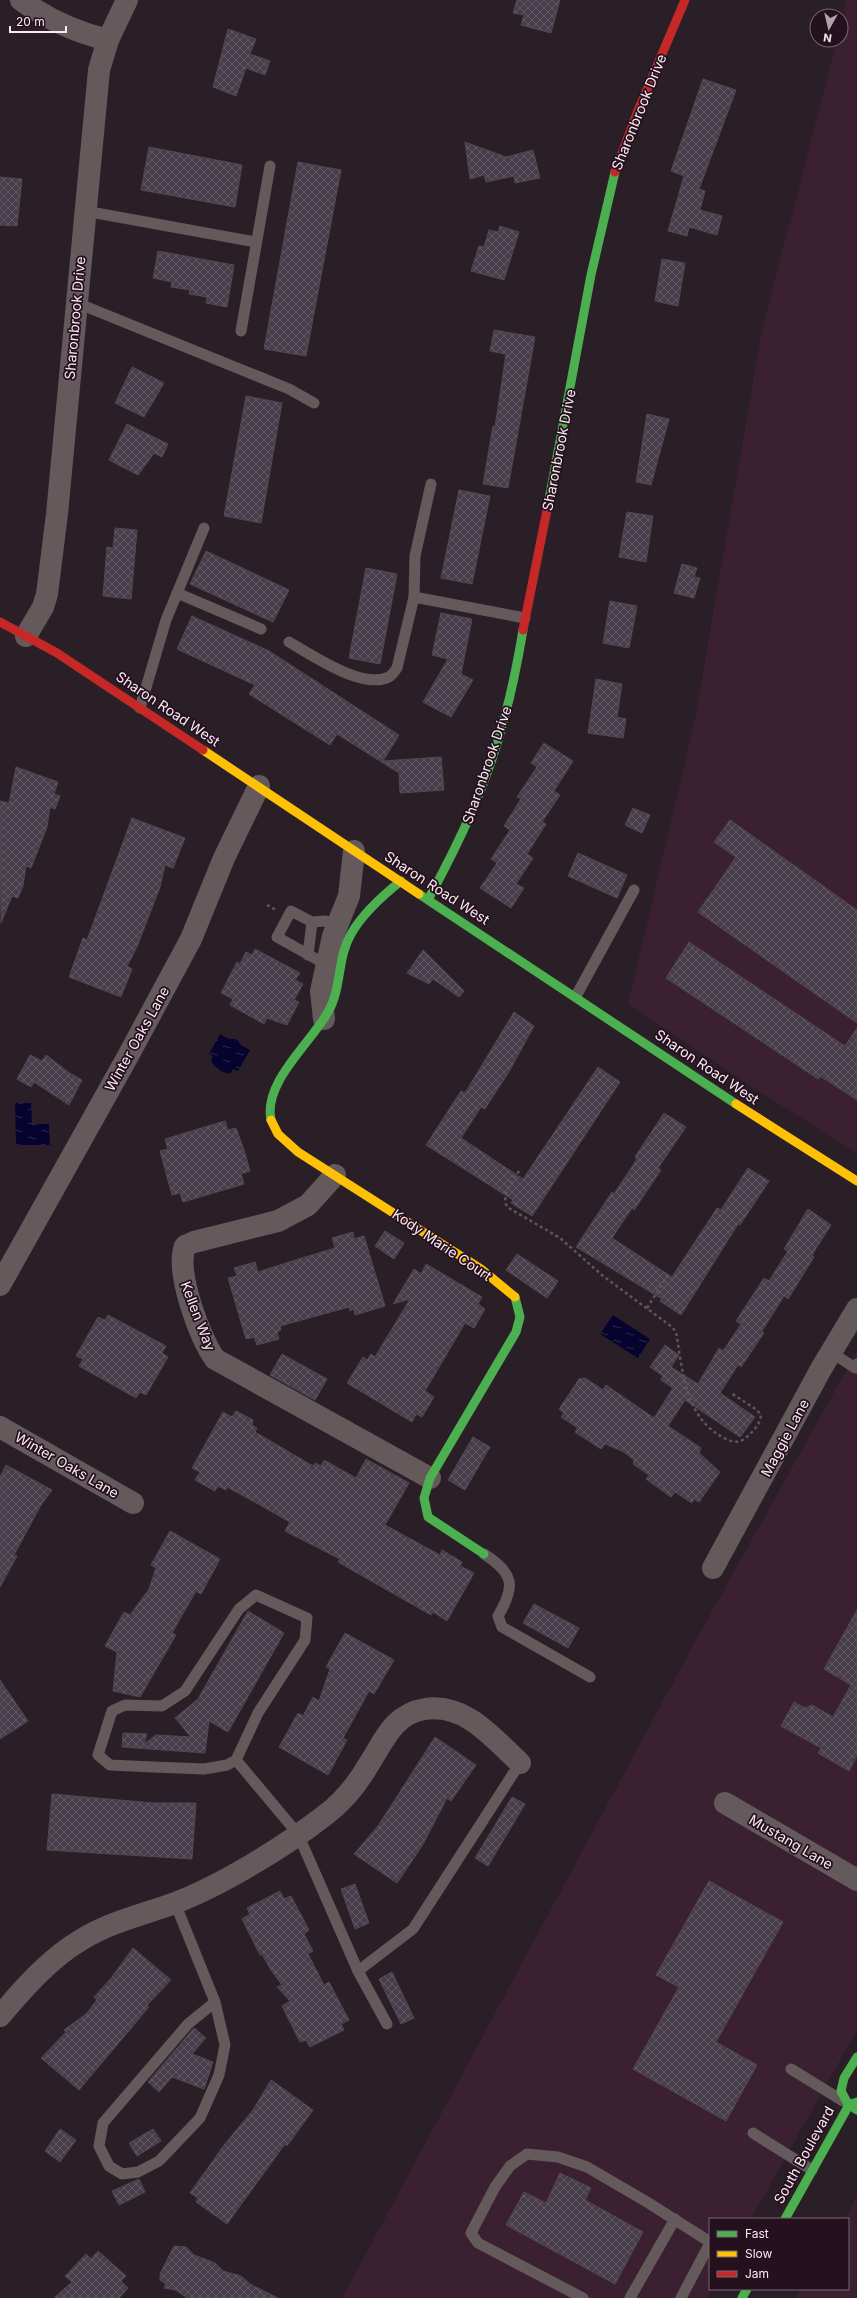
<svg xmlns="http://www.w3.org/2000/svg" width="857" height="2298" viewBox="0 0 857 2298" font-family="Inter,sans-serif">
	<defs>
		<pattern id="water-ripples" width="26" height="14" patternUnits="userSpaceOnUse"><rect width="26" height="14" fill="#07032f"/><path d="M2 4q2-2 4 0t4 0M15 11q2-2 4 0t4 0" fill="none" stroke="#2c284e"/></pattern>
		<pattern id="building-cross-hatch" width="8" height="8" patternUnits="userSpaceOnUse"><rect width="8" height="8" fill="#473d4b"/><path d="M0 0l8 8M0 8l8-8" fill="none" stroke="#625965"/></pattern>
	</defs>
	<rect width="100%" height="100%" fill="#2a1f27"/>
	<!-- built -->
	<g fill="#3a2031">
		<path d="M847 0H857V1153L760 1092 628 1004 695 719 762 330 837 40H841V24Z"/>
		<path d="M857 1351V2030L751 2219H710V2289H712L707 2298H342L691 1649Z"/>
		<path d="M857 2197V2298H796L801 2289H848V2219H844Z"/>
	</g>
	<!-- water -->
	<g fill="url(#water-ripples)">
		<path d="M220 1034 229 1039H237L241 1045 250 1050 238 1071 233 1069 230 1074C221 1072 216 1069 211 1061L213 1056 209 1054Z"/>
		<path d="M15 1103H31L32 1124H49L50 1145H16Z"/>
		<path d="M613 1315 650 1339 638 1358 600 1334Z"/>
	</g>
	<!-- building -->
	<g fill="url(#building-cross-hatch)" stroke="#4f4850">
		<path d="M517 0H560L551 33 521 25 524 15 513 13Z"/>
		<path d="M228 29 256 39 250 54 270 61 265 75 246 68 236 96 213 87Z"/>
		<path d="M703 79 736 90 699 189 705 191 700 210 722 216 717 235 689 227 687 236 668 231 684 176 671 171Z"/>
		<path d="M465 142 506 157 533 150 540 178 515 183 514 176 486 182 484 175 470 179Z"/>
		<path d="M149 147 242 165 235 207 141 190Z"/>
		<path d="M298 162 341 170 306 356 264 349Z"/>
		<path d="M0 177 22 179 17 226 0 225Z"/>
		<path d="M500 226 519 232 504 280 471 271 479 246 484 247 489 230 498 232Z"/>
		<path d="M158 251 234 265 227 307 206 303 207 297 189 294 190 290 171 287 172 282 153 278Z"/>
		<path d="M662 259 685 263 678 306 655 301Z"/>
		<path d="M494 330 535 337 508 488 483 484 493 426 495 427 506 354 490 351Z"/>
		<path d="M132 367 164 383 144 417 115 403Z"/>
		<path d="M246 396 282 403 261 523 224 516Z"/>
		<path d="M647 414 669 419 651 485 636 482Z"/>
		<path d="M127 424 168 444 162 457 154 453 138 475 109 460Z"/>
		<path d="M459 490 490 496 472 584 441 578Z"/>
		<path d="M627 512 653 516 646 562 619 557Z"/>
		<path d="M115 528 137 530 131 599 103 596 107 547 113 548Z"/>
		<path d="M206 551 289 590 273 622 190 584Z"/>
		<path d="M682 564 697 568 694 577 700 578 694 598 674 593Z"/>
		<path d="M366 568 397 574 380 664 349 658Z"/>
		<path d="M610 601 637 606 629 648 603 643Z"/>
		<path d="M441 613 472 619 461 674 473 680 451 717 423 702 448 659 432 655Z"/>
		<path d="M192 616 269 651 399 735 383 761 441 757 444 790 400 793 399 773 337 734 330 745 249 694 255 685 177 649Z"/>
		<path d="M596 679 622 684 617 717 626 719 623 738 588 733Z"/>
		<path d="M544 743 573 761 554 791 560 795 542 822 546 824 527 854 533 858 516 884 524 888 511 908 480 888 497 863 491 859 510 830 504 826 521 799 517 797 537 767 531 763Z"/>
		<path d="M16 767 58 782 54 794 60 796 55 809 50 807 47 827 31 868 26 866 23 886 18 898 12 896 1 923 0 801 9 803Z"/>
		<path d="M633 808 650 815 642 833 625 825Z"/>
		<path d="M132 818 185 838 173 868 165 865 160 887 137 947 127 966 132 969 121 997 69 977 83 938 87 940Z"/>
		<path d="M730 820 857 910V1023L698 912 736 857 714 842Z"/>
		<path d="M578 853 627 875 617 898 568 876Z"/>
		<path d="M689 942 845 1046 857 1028V1100L820 1076 818 1079 666 978Z"/>
		<path d="M255 949 300 973 295 980 303 984 294 1000 299 1002 287 1025 267 1018 264 1024 230 1005 233 999 221 993 237 962 240 964 246 952 252 955Z"/>
		<path d="M423 950 464 991 459 997 433 979 429 984 407 973Z"/>
		<path d="M514 1012 534 1026 510 1070 485 1109 481 1107 461 1138 523 1179 598 1067 620 1082 532 1216 511 1203 513 1200 426 1145 461 1091 465 1093Z"/>
		<path d="M30 1055 42 1061 46 1055 68 1072 82 1080 69 1105 34 1082 31 1087 17 1079Z"/>
		<path d="M664 1113 686 1127 658 1168 661 1170 634 1210 632 1208 612 1238 672 1277 717 1208 721 1210 748 1168 769 1181 740 1225 738 1224 681 1315 660 1301 662 1299 576 1247 612 1192 614 1194 637 1159 635 1157Z"/>
		<path d="M225 1121 228 1130 236 1128 244 1150 250 1171 241 1174 244 1184 183 1202 180 1193 172 1195 160 1151 168 1149 165 1139Z"/>
		<path d="M808 1209 831 1225 812 1255 814 1257 788 1299 784 1296 762 1331 764 1333 741 1367 738 1365 720 1393 755 1417 740 1437 685 1400 668 1426 701 1448 699 1453 720 1472 699 1502 694 1499 692 1503 675 1492 671 1497 646 1479 649 1475 633 1464 634 1460 624 1452 605 1444 601 1449 575 1432 578 1428 561 1417 564 1413 559 1409 579 1379 585 1378 603 1390 606 1385 654 1418 673 1388 661 1380 663 1376 650 1367 665 1345 679 1355 671 1367 698 1384 719 1348 723 1351 741 1324 736 1321 764 1278 769 1281 788 1251 784 1249Z"/>
		<path d="M385 1231 404 1243 394 1259 375 1246Z"/>
		<path d="M353 1232 354 1239 364 1236 385 1306 355 1315 354 1309 350 1311 349 1307 280 1326 281 1330 277 1332 279 1339 257 1345 254 1337 246 1339 228 1278 237 1276 234 1268 255 1262 258 1272 302 1258 335 1248 332 1238Z"/>
		<path d="M517 1254 558 1281 547 1298 506 1270Z"/>
		<path d="M426 1264 482 1297 478 1304 485 1309 474 1328 465 1323 425 1391 434 1397 422 1417 416 1414 412 1422 347 1383 363 1357 367 1360 371 1354 375 1357 410 1299 393 1304 414 1269 421 1274Z"/>
		<path d="M108 1315 166 1346 162 1353 168 1357 146 1395 140 1392 136 1398 79 1366 83 1359 76 1356 98 1317 105 1320Z"/>
		<path d="M282 1354 327 1379 315 1400 270 1375Z"/>
		<path d="M236 1411 253 1420 252 1425 257 1428 255 1432 313 1466 315 1463 321 1466 324 1460 356 1478 366 1459 409 1483 385 1525 440 1555 442 1550 462 1562 460 1566 474 1573 447 1621 433 1612 431 1615 338 1562 340 1559 285 1531 290 1522 260 1505 227 1487 226 1490 218 1486 215 1491 195 1480 200 1472 192 1468 223 1412 232 1417Z"/>
		<path d="M473 1437 490 1447 465 1490 448 1480Z"/>
		<path d="M6 1465 52 1490 41 1505 14 1555 17 1556 0 1587V1477Z"/>
		<path d="M170 1531 220 1559 201 1594 196 1591 172 1633 176 1635 140 1697 113 1691 117 1652 105 1646 124 1612 130 1615 149 1589 156 1568 151 1565Z"/>
		<path d="M534 1604 579 1628 568 1648 523 1623Z"/>
		<path d="M857 1610V1755L849 1771 818 1753 821 1748 781 1726 794 1702 805 1708 812 1705 833 1717 851 1685 824 1669Z"/>
		<path d="M248 1611 284 1633 228 1732 209 1721 205 1753 122 1747 123 1733 147 1734 144 1744 156 1735 191 1737 175 1718 198 1699Z"/>
		<path d="M345 1633 394 1660 374 1694 369 1691 343 1738 347 1740 328 1775 279 1747 298 1713 303 1716 313 1697 319 1701 330 1669 326 1667Z"/>
		<path d="M0 1680 28 1721 0 1739Z"/>
		<path d="M435 1737 476 1765 451 1801 447 1798 422 1846 397 1883 354 1854 378 1826Z"/>
		<path d="M52 1794 153 1803H196L192 1859 47 1850Z"/>
		<path d="M512 1797 525 1804 488 1866 475 1858Z"/>
		<path d="M709 1881 783 1922 716 2042 757 2065 726 2121 633 2069 679 1987 656 1975Z"/>
		<path d="M355 1884 369 1923 355 1929 341 1889Z"/>
		<path d="M280 1891 284 1899 291 1896 309 1930 304 1934 313 1951 308 1954 324 1985 329 1982 349 2020 341 2024 344 2030 310 2047 306 2040 300 2042 282 2006 290 2001 277 1987 282 1985 271 1970 262 1954 260 1955 242 1919 250 1914 247 1908Z"/>
		<path d="M133 1948 171 1980 147 2005 149 2007 79 2090 41 2058 66 2032 64 2030 86 2014 97 2000 94 1997 112 1977Z"/>
		<path d="M392 1972 414 2018 401 2024 379 1979Z"/>
		<path d="M194 2028 206 2038 192 2054 213 2062 204 2089 172 2077 159 2092 148 2082Z"/>
		<path d="M271 2080 313 2110 287 2146 285 2144 227 2224 196 2202 198 2198 190 2193 224 2145 253 2110Z"/>
		<path d="M60 2129 76 2140 60 2162 45 2151Z"/>
		<path d="M153 2129 161 2141 137 2156 129 2143Z"/>
		<path d="M560 2173 591 2188 585 2200 643 2232 615 2284 506 2225 524 2192 546 2203Z"/>
		<path d="M139 2179 145 2192 119 2205 112 2191Z"/>
		<path d="M174 2246 186 2247 194 2255 215 2263 223 2271 241 2276 250 2284 278 2298H187L176 2290 164 2288 166 2284 160 2280V2274Z"/>
		<path d="M98 2251 126 2276 121 2281 128 2288 119 2298H54L72 2282 65 2276 86 2254 91 2259Z"/>
	</g>
	<g fill="none" stroke-linecap="round" stroke-linejoin="round">
		<!-- path -->
		<g stroke="#605659" stroke-width="2.5" stroke-dasharray="3 3" stroke-linecap="butt">
			<path d="M267 905 276 910"/>
			<path d="M519 1171C512 1182 501 1193 507 1207L560 1238 603 1276 672 1327 676 1332C683 1371 684 1417 724 1438 730 1441 738 1444 744 1439 752 1433 760 1425 761 1415L757 1410 731 1393"/>
			<path d="M647 1308 669 1273"/>
		</g>
		<!-- lane -->
		<g stroke="#64595b" stroke-width="11">
			<path d="M85 211 256 242"/>
			<path d="M77 303 289 389 314 403"/>
			<path d="M241 331 270 166"/>
			<path d="M177 593 261 629"/>
			<path d="M414 597 415 556 431 484"/>
			<path d="M289 642C312 655 362 690 389 677 392 675 395 671 397 668L414 597 525 618"/>
			<path d="M140 708 166 620 204 528"/>
			<path d="M308 955 312 922"/>
			<path d="M327 965 277 937 291 911 312 922 326 921 337 927"/>
			<path d="M576 996 634 890"/>
			<path d="M831 1352 855 1368 857 1364"/>
			<path d="M484 1554C514 1573 516 1586 498 1616L502 1627 590 1677"/>
			<path d="M236 1760 227 1765 204 1769 153 1767 110 1765 98 1755 112 1711 125 1705 162 1706 185 1691 239 1609 256 1595 307 1618 305 1640 258 1713 236 1760 298 1834 358 1971 387 2024"/>
			<path d="M175 1903 215 2002 225 2045 219 2075 200 2118 159 2161 138 2172 122 2174 109 2166 99 2146 103 2123 188 2024 215 2002"/>
			<path d="M358 1971 413 1929 520 1763"/>
			<path d="M791 2069 843 2101"/>
			<path d="M753 2133 812 2170"/>
			<path d="M583 2298 478 2243 471 2233 495 2187 510 2166 527 2154 558 2157 587 2167 647 2202 710 2242"/>
			<path d="M630 2298 675 2219"/>
			<path d="M681 2298 710 2243"/>
		</g>
		<!-- street -->
		<g stroke="#64595b" stroke-width="22">
			<path d="M21 0C48 20 75 32 108 40"/>
			<path d="M26 636 43 607 47 594 57 514 99 70 108 40 127 0"/>
			<path d="M324 1019 321 991 333 936 349 896 354 851"/>
			<path d="M335 1175 308 1205 278 1221 194 1242 185 1246C175 1272 200 1338 215 1359L430 1478"/>
			<path d="M0 1285 128 1056 191 939 224 858 259 786"/>
			<path d="M0 1427 133 1503"/>
			<path d="M713 1568 821 1369 857 1309"/>
			<path d="M725 1803 857 1880"/>
			<path d="M0 2016C23 1989 50 1958 81 1940 110 1922 142 1915 175 1903 222 1885 284 1847 324 1816 342 1803 358 1783 369 1764 384 1741 393 1714 425 1709 466 1703 493 1738 520 1763"/>
		</g>
		<!-- fast -->
		<g stroke="#4caf50" stroke-width="9">
			<path d="M548 505 591 275 615 172"/>
			<path d="M419 894 736 1104"/>
			<path d="M429 898C460 841 488 782 504 719 512 690 518 660 523 630"/>
			<path d="M271 1120C263 1082 311 1043 328 1012 342 988 337 958 351 934 363 913 382 896 401 881"/>
			<path d="M484 1554 428 1517 424 1498 430 1478 516 1332 520 1317 515 1297"/>
			<path d="M857 2057 844 2078 841 2091 848 2104 857 2110"/>
			<path d="M785 2219 849 2105 857 2102"/>
			<path d="M742 2298 747 2289"/>
		</g>
		<!-- slow -->
		<g stroke="#ffc107" stroke-width="9">
			<path d="M203 750 419 894"/>
			<path d="M736 1104 857 1181"/>
			<path d="M271 1120 278 1134 298 1152 481 1269 515 1297"/>
		</g>
		<!-- jam -->
		<g stroke="#c62828" stroke-width="9">
			<path d="M615 172 637 113 685 0"/>
			<path d="M0 622 57 653 203 750"/>
			<path d="M523 630 548 505"/>
		</g>
	</g>
	<g text-anchor="middle" stroke-width="3.5" stroke-linejoin="round" paint-order="stroke">
		<!-- street labels -->
		<g font-size="14" fill="#f8e9f2" stroke="#25111e">
			<text transform="translate(639 112) rotate(-68)" y="5">Sharonbrook Drive</text>
			<text transform="translate(75 318) rotate(-85)" y="5">Sharonbrook Drive</text>
			<text transform="translate(559 450) rotate(-79)" y="5">Sharonbrook Drive</text>
			<text transform="translate(168 709) rotate(34)" y="5">Sharon Road West</text>
			<text transform="translate(487 765) rotate(-71)" y="5">Sharonbrook Drive</text>
			<text transform="translate(437 888) rotate(33)" y="5">Sharon Road West</text>
			<text transform="translate(137 1039) rotate(-61)" y="5">Winter Oaks Lane</text>
			<text transform="translate(707 1067) rotate(34)" y="5">Sharon Road West</text>
			<text transform="translate(442 1245) rotate(34)" y="5">Kody Marie Court</text>
			<text transform="translate(198 1316) rotate(69)" y="5">Kellen Way</text>
			<text transform="translate(785 1438) rotate(-62)" y="5">Maggie Lane</text>
			<text transform="translate(67 1465) rotate(30)" y="5">Winter Oaks Lane</text>
			<text transform="translate(791 1842) rotate(30)" y="5">Mustang Lane</text>
			<text transform="translate(804 2155) rotate(-61)" y="5">South Boulevard</text>
		</g>
	</g>
	<!-- legend -->
	<rect x="709" y="2218" width="140" height="72" fill="#25111e" stroke="#796773"/>
	<rect x="717" y="2231" width="20" height="6" fill="#4caf50" stroke="#796773"/>
	<text x="745" y="2238" font-size="12" fill="#f8e9f2">Fast</text>
	<rect x="717" y="2251" width="20" height="6" fill="#ffc107" stroke="#796773"/>
	<text x="745" y="2258" font-size="12" fill="#f8e9f2">Slow</text>
	<rect x="717" y="2271" width="20" height="6" fill="#c62828" stroke="#796773"/>
	<text x="745" y="2278" font-size="12" fill="#f8e9f2">Jam</text>
	<!-- north arrow -->
	<g transform="translate(829 28) rotate(188)"><circle r="19" fill="#25111e" stroke="#796773"/>
	<path d="M0-3L7 15L0 10L-7 15Z" fill="#b0a2ab"/>
	<text y="-6" font-size="11" font-weight="bold" text-anchor="middle" fill="#f8e9f2">N</text>
	</g>
	<!-- scale -->
	<path d="M10 26v6h56v-6" fill="none" stroke="#f8e9f2" stroke-width="2"/>
	<text x="16" y="26" font-size="12" fill="#f8e9f2" stroke="#25111e" stroke-width="3" paint-order="stroke">20 m</text>
</svg>
